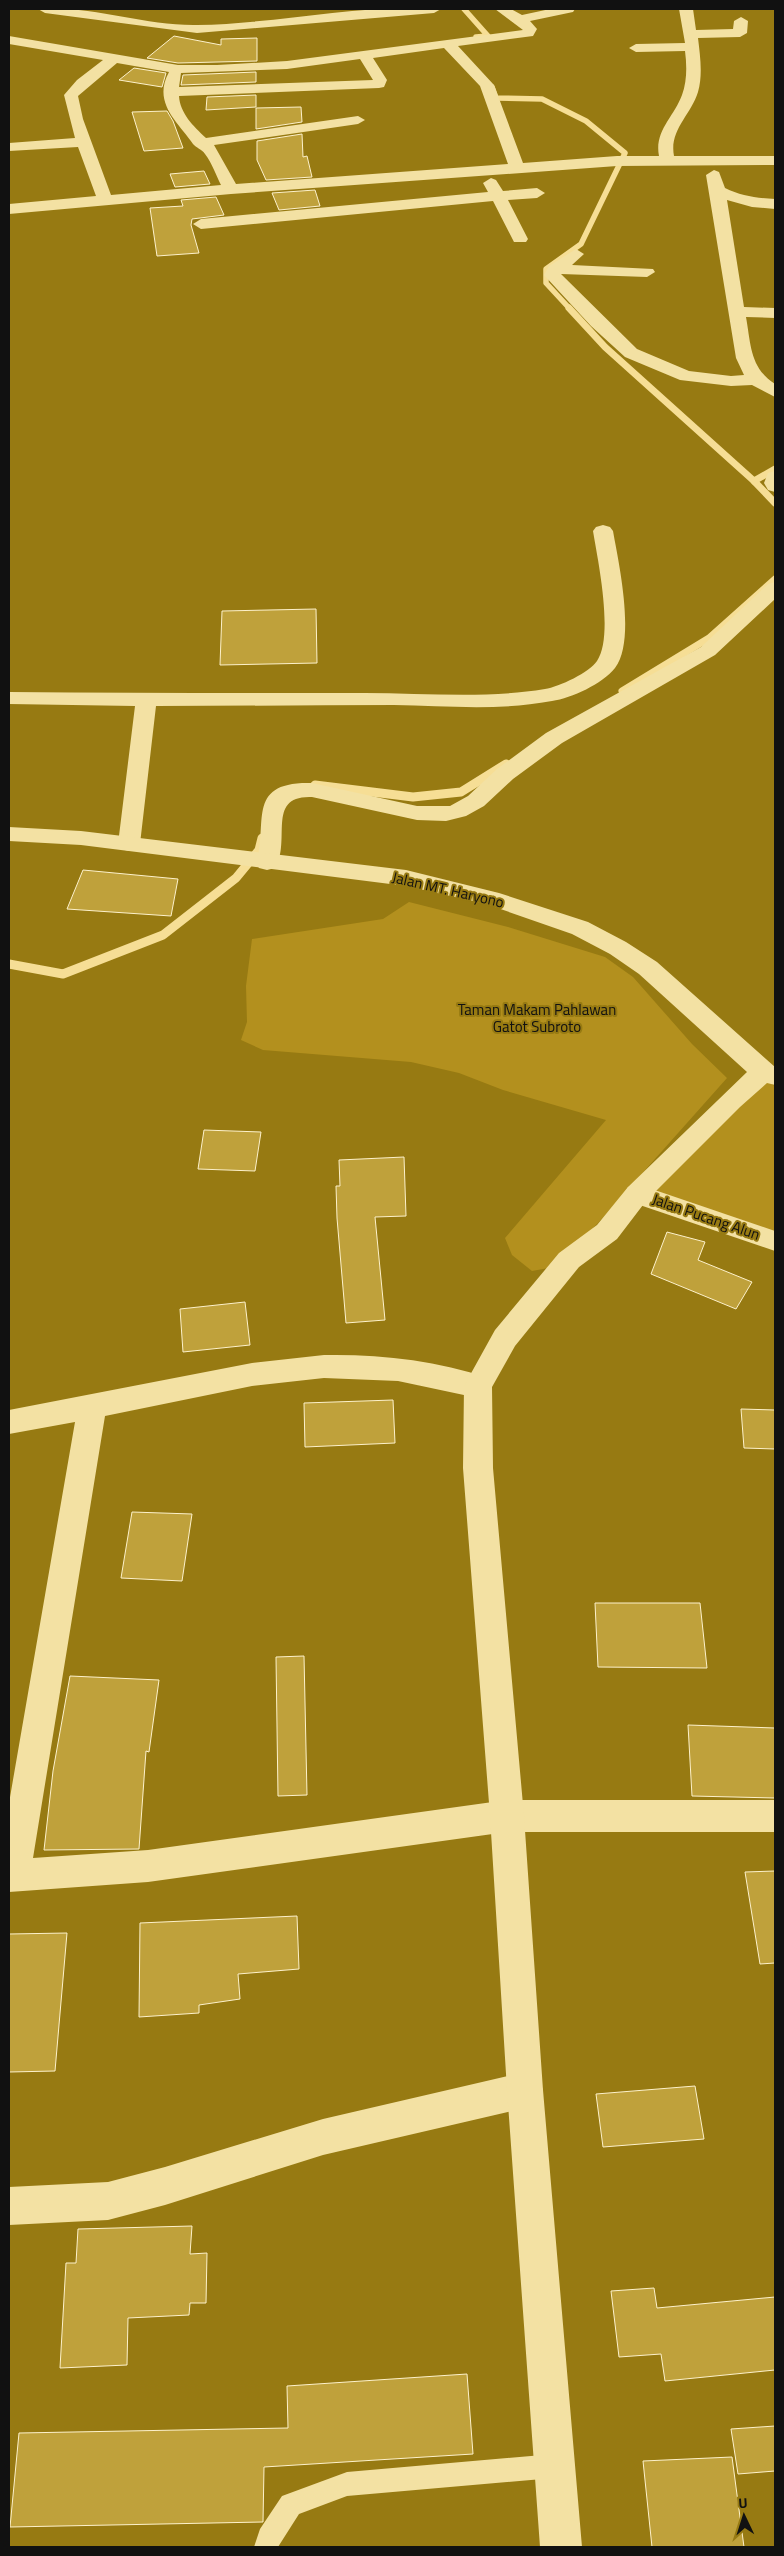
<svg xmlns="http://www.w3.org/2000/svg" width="784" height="2556" viewBox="0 0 784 2556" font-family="'Titillium Web',sans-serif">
	<rect width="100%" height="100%" fill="#977a12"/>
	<!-- green -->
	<g fill="#b3901e">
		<path d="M409 902 508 927 605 957 633 977 692 1044 727 1078 598 1223 554 1267 532 1271 512 1255 505 1238 606 1120 503 1090 459 1073 411 1062 263 1050 241 1040 247 1022 246 986 252 939 383 919Z"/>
		<path d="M764 1080 775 1086V1237L646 1197Z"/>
	</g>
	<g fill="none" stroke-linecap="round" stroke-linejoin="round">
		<!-- stream-far2 -->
		<g stroke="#f6de95" stroke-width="5.5">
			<path d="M464 9 488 36 476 37"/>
			<path d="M492 87 496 98 542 99 586 121 625 153 581 244 546 269V283L570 309"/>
		</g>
		<!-- stream-far1 -->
		<g stroke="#f6de95" stroke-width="7">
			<path d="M569 308 605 347 754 481 775 503"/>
			<path d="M754 481 775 469"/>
			<path d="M622 691 709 638 775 579"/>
		</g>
		<!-- stream -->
		<g stroke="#f6de95" stroke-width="9">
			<path d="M315 785 413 797 461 792 506 764"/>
			<path d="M9 964 63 974 163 935 236 878 259 850 262 838"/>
		</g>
	</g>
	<!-- building -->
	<g fill="#bfa13b" stroke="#fdf1cb">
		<path d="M174 36 221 45V39L257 38V61L178 63 147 58Z"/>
		<path d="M134 68 166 73 162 87 119 80Z"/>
		<path d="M256 72V82L181 85 183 75Z"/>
		<path d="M256 95V107L206 110 207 97Z"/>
		<path d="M301 107 302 122 256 129V108Z"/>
		<path d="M167 111 173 121 183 148 144 151 132 112Z"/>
		<path d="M302 134 303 157 307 156 312 177 266 180 257 160V141Z"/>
		<path d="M204 171 210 184 175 187 170 174Z"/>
		<path d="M315 190 320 206 279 210 272 193Z"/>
		<path d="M216 197 224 215 192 219 191 225 199 253 157 256 150 208 183 206 181 200Z"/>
		<path d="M316 609 317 663 220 665 222 611Z"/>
		<path d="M83 870 178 879 171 916 67 909Z"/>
		<path d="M204 1130 261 1132 255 1171 198 1169Z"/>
		<path d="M404 1157 406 1216 375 1217 385 1320 346 1323 337 1218 336 1186H340L339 1160Z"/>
		<path d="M667 1232 705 1242 698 1260 752 1282 736 1309 651 1274Z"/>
		<path d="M245 1302 250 1345 183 1352 180 1309Z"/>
		<path d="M393 1400 395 1443 305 1447 304 1403Z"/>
		<path d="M741 1409 775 1410V1449L744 1448Z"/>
		<path d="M132 1512 192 1514 182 1581 121 1578Z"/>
		<path d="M595 1603H700L707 1668 598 1667Z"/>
		<path d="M304 1656 307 1795 278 1796 276 1657Z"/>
		<path d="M70 1676 159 1680 149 1752 146 1751 139 1849 44 1850 53 1771Z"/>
		<path d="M688 1725 775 1728V1798L692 1796Z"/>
		<path d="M775 1871V1963L760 1964 745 1872Z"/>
		<path d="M297 1916 299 1969 238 1974 240 1999 199 2005V2013L139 2017 140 1923Z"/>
		<path d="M67 1933 55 2071 9 2072V1934Z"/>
		<path d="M695 2086 704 2139 603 2147 596 2094Z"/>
		<path d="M192 2226 190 2254 207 2253 206 2303H190L189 2315 128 2318 127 2365 60 2368 66 2263H76L78 2229Z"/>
		<path d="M654 2288 657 2308 775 2297V2370L665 2381 661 2354 619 2357 611 2291Z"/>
		<path d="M467 2374 473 2454 264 2467 263 2522 10 2527 19 2433 288 2428 287 2386Z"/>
		<path d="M775 2426V2471L738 2474 731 2429Z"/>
		<path d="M732 2457 744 2547H652L643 2461Z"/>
	</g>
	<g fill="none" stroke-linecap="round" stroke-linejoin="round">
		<!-- service -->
		<path fill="#f3e1a3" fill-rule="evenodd" d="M554 2454 562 2458 566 2466 562 2474 554 2478 347 2496 299 2514 278 2547H254L260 2529 282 2496 347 2472Z"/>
		<!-- minor -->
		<g fill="#f3e1a3" fill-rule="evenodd">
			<path d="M38 9C92 5 144 26 197 25 278 24 360 3 441 9L434 13 197 33 45 13Z"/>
			<path d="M495 9H511L522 15 550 9H575L573 12 530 21 537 29 533 36 458 46 494 85 523 163 617 156H659C654 131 674 117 682 95 687 81 687 66 685 51L636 52 629 48 636 44 685 43 679 9H693L696 30 733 29 734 21 741 17 748 21 747 33 740 37 698 38C700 55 703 75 698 92 691 115 669 130 674 156H775V165L617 166 231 194 9 214V204L96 196 78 147 9 151V143L75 138 64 95 77 80 103 60 9 44V36L178 65H217L287 61 523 30ZM444 48 480 86 508 164 236 184 214 145 358 124 365 120 358 116 206 138C193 126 180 113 179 96L379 88 384 87 387 80 373 58ZM360 59 373 80 179 87 181 73 287 69ZM117 63 169 72C152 103 178 122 193 144 196 148 202 149 205 154 212 163 216 175 221 185L111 195 83 119 78 96Z"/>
			<path d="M714 170 719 172 725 188C741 196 757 198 775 199V209L752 207 727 200 744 307 775 308V318L746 317C751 345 750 368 775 384V397L752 385 731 386 680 380 625 357 591 326 544 275 549 266 576 249 584 254 572 265 653 269 655 272 647 277 561 274 637 349 689 371 731 376 744 375 736 358 706 175Z"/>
			<path d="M491 178 496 180 503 191 537 188 545 193 537 198 508 200 528 239 526 242H514L493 201 201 229 193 224 201 219 488 192 483 183Z"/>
			<path d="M775 471V492L768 490 764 483 768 473Z"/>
			<path d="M603 525 610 527 613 531C619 565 636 640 615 668 602 684 572 698 552 701 499 711 447 706 394 705 315 705 235 706 156 706L140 844 137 849 129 851 121 849 118 844 135 706 9 704V692C127 693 246 693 364 693 425 693 485 699 545 689 559 687 590 672 597 661 614 636 598 561 593 531L596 527Z"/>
			<path d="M775 582V599L715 655 562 743 513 779 484 806 466 816 446 821 417 820 312 797C265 795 292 841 275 868L267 870 259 868 256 863C269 824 244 781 312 783L417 806H450L468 796 497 769 546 733 701 647 768 584Z"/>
			<path d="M637 1184 775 1231V1251L628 1201 624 1194 628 1187Z"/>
			<path d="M324 1355C379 1354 436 1360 488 1378L492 1386 488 1394 478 1398 398 1381 324 1378 252 1386 105 1416 33 1858 148 1850 507 1800H775V1832H507L148 1882 9 1892V1803L75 1422 9 1434V1410L252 1363Z"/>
			<path d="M525 2072 538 2077 543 2090 538 2103 525 2108 323 2155 165 2205 108 2220 9 2225V2187L108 2182 165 2167 323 2119Z"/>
		</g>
		<!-- tertiary -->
		<path fill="#f3e1a3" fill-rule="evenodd" d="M9 827 81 831 406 870 499 893 588 922 626 942 657 962 775 1067V1085L767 1083 740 1107 646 1201 617 1239 579 1267 515 1346 492 1387 493 1468 524 1816 543 2090 582 2547H540L507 2090 490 1816 463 1468 464 1386 495 1330 559 1253 597 1225 628 1187 747 1072 639 974 610 954 572 934 486 904 406 886 81 845 9 841Z"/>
	</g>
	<g text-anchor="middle" stroke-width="4" stroke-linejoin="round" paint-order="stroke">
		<!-- street labels -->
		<g font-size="15" fill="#111" stroke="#977a12">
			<text transform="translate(448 890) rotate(13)" y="5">Jalan MT. Haryono</text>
			<text transform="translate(706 1217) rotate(19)" y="5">Jalan Pucang Alun</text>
		</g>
		<!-- park labels -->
		<g font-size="15" fill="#111" stroke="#977a12">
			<text x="537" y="1015">Taman Makam Pahlawan<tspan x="537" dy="17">Gatot Subroto</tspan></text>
		</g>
	</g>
	<!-- border -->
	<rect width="784" height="2556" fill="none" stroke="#111111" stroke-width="20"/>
	<!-- north arrow -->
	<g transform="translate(744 2516) rotate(356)" stroke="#977a12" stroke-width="4" paint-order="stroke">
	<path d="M0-4L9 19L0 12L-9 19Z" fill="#111111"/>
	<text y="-8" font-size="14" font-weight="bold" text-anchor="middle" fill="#111111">U</text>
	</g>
</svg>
